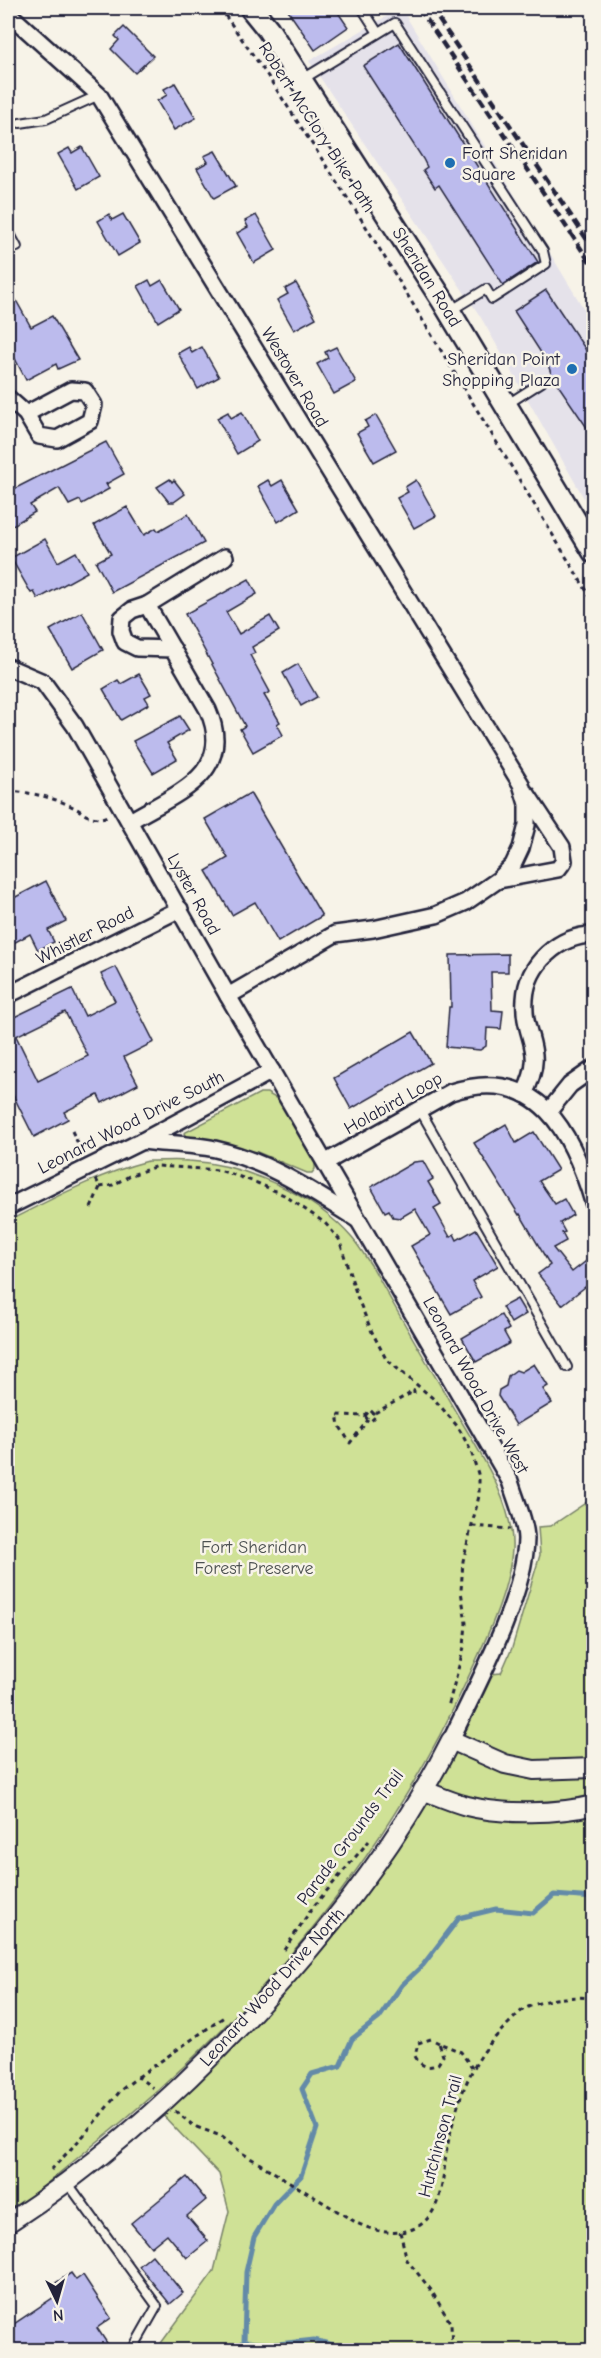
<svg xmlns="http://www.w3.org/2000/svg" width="601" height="2358" viewBox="0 0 601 2358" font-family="'Comic Neue',sans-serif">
	<rect width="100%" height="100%" fill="#f7f3e8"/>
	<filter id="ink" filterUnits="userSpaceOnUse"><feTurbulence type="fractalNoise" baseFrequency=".0167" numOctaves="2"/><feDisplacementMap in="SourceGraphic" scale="12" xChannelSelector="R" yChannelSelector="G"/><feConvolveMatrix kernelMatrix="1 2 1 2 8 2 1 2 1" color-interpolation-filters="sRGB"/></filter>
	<g filter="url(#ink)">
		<!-- built -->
		<path fill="#e5e2ea" d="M401 8 593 324V514L480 316 309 61Z"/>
		<!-- green -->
		<g fill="#cfe196" stroke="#788268" stroke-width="1.5">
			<path d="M260 1093H267L279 1100 315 1162V1169L312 1173H307L257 1152 226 1144 187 1139 184 1133Z"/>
			<path d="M148 1161C162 1161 176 1160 189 1161 245 1164 316 1196 352 1238 360 1247 366 1258 373 1268 397 1311 421 1353 446 1395 470 1439 515 1498 512 1550 509 1592 484 1644 466 1682 381 1867 245 2025 86 2151 60 2172 35 2195 8 2213V1221C54 1198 98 1174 148 1161Z"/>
			<path d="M593 1498V2350H156L214 2271 229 2211 219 2174 156 2108 212 2057 398 1834 481 1675 501 1673 512 1648 540 1555 538 1527 551 1526Z"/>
		</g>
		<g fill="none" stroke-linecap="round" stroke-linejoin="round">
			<!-- stream -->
			<g stroke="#638aa8" stroke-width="5">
				<path d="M244 2342 278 2344 314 2340 352 2350"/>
				<path d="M235 2350 244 2342 246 2272 254 2237 274 2204 301 2176 317 2128 302 2089 312 2074 340 2066 352 2039 379 2018 402 1985 423 1965 459 1918 496 1909 533 1913 554 1895 594 1898"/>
			</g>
		</g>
		<!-- building -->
		<g fill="#bcbbed" stroke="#22223b" stroke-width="1.5" fill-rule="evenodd">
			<path d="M286 8H335L348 27 315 50Z"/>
			<path d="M124 27 153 56 135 73 111 49 119 40 115 36Z"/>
			<path d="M399 43 538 262 503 285 439 185 435 188 423 170 427 167 423 159 363 66Z"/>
			<path d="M175 83 196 118 174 130 157 101 167 95 164 89Z"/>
			<path d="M82 147 99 177 78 189 58 154 69 148 72 153Z"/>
			<path d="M215 151 236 186 214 198 197 168 208 162 204 156Z"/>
			<path d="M109 214 112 220 123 214 140 243 118 256 98 221Z"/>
			<path d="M256 215 276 250 254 263 237 233 248 227 245 221Z"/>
			<path d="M149 280 152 286 162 280 179 309 158 322 138 286Z"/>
			<path d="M296 283 316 318 294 330 277 300 288 294 285 289Z"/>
			<path d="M8 286 31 327 52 316 78 360 58 369 56 364 26 380 8 345Z"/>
			<path d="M546 290 594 362V438L552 376 547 362 514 311Z"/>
			<path d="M189 347 192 353 202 347 219 377 198 389 178 353Z"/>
			<path d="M336 347 356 382 334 394 317 364 328 358 325 352Z"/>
			<path d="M228 412 231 418 242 412 258 441 237 454 217 418Z"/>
			<path d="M376 415 396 450 374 462 357 433 368 427 365 421Z"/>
			<path d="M106 442 124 474 106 484 109 489 82 504 80 500 69 505 59 488 30 505 35 512 8 528V492Z"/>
			<path d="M170 479 172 482 174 480 185 494 174 502H169L157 487Z"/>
			<path d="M268 480 272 486 282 480 299 509 278 522 258 486Z"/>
			<path d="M416 480 436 516 414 528 397 498 408 492 405 487Z"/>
			<path d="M127 507 144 535 156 528 158 531 188 514 204 543 112 592 96 562 111 554 94 525Z"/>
			<path d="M45 539 58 562 76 552 87 572 38 599 34 592 31 593 11 558Z"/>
			<path d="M249 579 257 594 226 612 239 634 270 616 279 631 252 647 255 653 250 655 270 692 264 695 280 722 277 724 283 735 253 752 240 729 245 726 185 614Z"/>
			<path d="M82 612 103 650 72 668 50 630Z"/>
			<path d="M298 664 317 697 301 706 283 673Z"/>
			<path d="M139 674 151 694 145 697 149 704 121 720 103 689 118 680 121 684Z"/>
			<path d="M180 716 189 730 167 743 177 759 153 773 133 741Z"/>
			<path d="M250 793 322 916 278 942 255 902 232 915 206 871 228 858 205 819Z"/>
			<path d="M46 881 66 921 48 930 54 942 38 950 30 934 8 946V901Z"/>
			<path d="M508 954V972H491L492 1010 503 1011 501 1029 487 1028 486 1046 480 1050 446 1047 449 1007H451L450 955Z"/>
			<path d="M116 967 154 1042 124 1057 138 1084 102 1103 98 1095 64 1112 68 1119 34 1137 8 1085V1020L72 989 85 1016 115 1001 101 974ZM65 1012 88 1056 38 1081 16 1036Z"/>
			<path d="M413 1032 431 1063 351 1109 334 1078Z"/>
			<path d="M506 1124 516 1143 534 1132 558 1170 539 1181 555 1204 564 1199 573 1215 560 1223 565 1232 562 1233 566 1241 553 1248 572 1272 594 1255V1280L562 1305 538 1274 550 1265 520 1214 519 1215 474 1143Z"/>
			<path d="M423 1161 433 1179 428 1182 441 1204 434 1208 450 1237 454 1234 457 1240 476 1229 498 1266 472 1281 481 1297 451 1314 411 1246 430 1235 415 1209 400 1218 393 1217 389 1210 385 1212 371 1187 414 1162Z"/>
			<path d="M517 1299 526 1314 511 1323 502 1307Z"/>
			<path d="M501 1315 509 1329 504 1332 510 1343 476 1362 462 1338Z"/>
			<path d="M534 1364 548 1386 543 1389 552 1403 516 1425 498 1396 499 1390 506 1386 508 1376 516 1370 521 1372Z"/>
			<path d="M187 2177 206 2200 187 2216 208 2241 187 2258 167 2234 151 2247 131 2223Z"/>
			<path d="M152 2255 183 2293 170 2304 139 2266Z"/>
			<path d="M71 2273 76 2280 83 2275 111 2318 97 2328 109 2346 102 2350H8V2328L57 2295 51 2286Z"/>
		</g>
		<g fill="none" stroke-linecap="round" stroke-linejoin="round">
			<!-- service casing -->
			<g stroke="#22223b" stroke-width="12">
				<g id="service">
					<path d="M362 8 378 33"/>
					<path d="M303 79 395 23 543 251 546 264 492 299 486 289 450 311"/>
					<path d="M20 123 46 119 99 95"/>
					<path d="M8 230 17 247"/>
					<path d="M506 405 542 382"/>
					<path d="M420 1110 567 1367"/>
					<path d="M67 2182 157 2306 132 2350"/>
				</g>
			</g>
			<!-- minor casing -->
			<g stroke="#22223b" stroke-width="20">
				<g id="minor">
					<path d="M8 13 99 95 521 784 527 804V825L521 848 513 865 498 880 466 902 436 915 373 929 335 934 228 996"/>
					<path d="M8 398 26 414 39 436 57 439 90 421 94 405 85 391 71 390 26 414"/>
					<path d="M147 605 132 610 122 618 121 631 125 642 137 648 173 649"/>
					<path d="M8 667 43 682 75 726 228 996 510 1481C515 1498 526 1523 526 1539 525 1597 476 1687 451 1740"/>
					<path d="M130 821C175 794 236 774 208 710L147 605 225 557"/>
					<path d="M499 880 558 869 564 861 562 847 527 794"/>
					<path d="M8 995 180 909"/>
					<path d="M524 1094C548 1048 522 1039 525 999 527 964 559 935 594 935"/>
					<path d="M549 1111 570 1085 594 1068"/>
					<path d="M142 1141C166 1144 191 1144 215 1149 268 1161 312 1191 358 1220"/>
					<path d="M326 1162 451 1092C539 1064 573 1134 594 1205"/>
					<path d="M8 1207 142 1141 272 1071"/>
				</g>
			</g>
			<!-- tertiary casing -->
			<g stroke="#22223b" stroke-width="22">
				<g id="tertiary">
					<path d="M423 1790C438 1796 452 1802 467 1806 502 1815 559 1814 594 1805"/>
					<path d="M8 2223C113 2155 206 2068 288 1974 351 1903 408 1826 451 1740L505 1764 534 1770 594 1768"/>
				</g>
			</g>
			<!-- secondary casing -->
			<g stroke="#22223b" stroke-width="26">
				<path id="secondary" d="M251 8 268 29 443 301 594 552"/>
			</g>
			<!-- path -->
			<g stroke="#22223b" stroke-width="3" stroke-dasharray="4.5 4.5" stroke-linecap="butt">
				<path d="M220 8 267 75 365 225 594 603"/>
				<path d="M8 791C30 792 57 798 77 809 81 811 84 815 89 816 95 818 102 819 107 816"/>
				<path d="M72 1131 83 1154"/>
				<path d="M96 1179 100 1187 113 1185 129 1176 157 1166 219 1170 255 1182 284 1195 325 1223 339 1239 358 1299 372 1332 386 1359 435 1400 458 1427 471 1451 479 1477V1496L463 1561 461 1591 466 1623 464 1647 448 1707"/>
				<path d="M91 1208 100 1187"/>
				<path d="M375 1413 409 1394 414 1395V1391L411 1390 409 1394"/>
				<path d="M365 1416 370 1410 376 1416 371 1421 368 1420 365 1416 337 1415 339 1425 350 1443 368 1420"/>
				<path d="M472 1526 510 1529"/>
				<path d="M284 1950 313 1907 369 1841"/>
				<path d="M439 2043 431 2039 418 2043 415 2056C420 2066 428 2069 438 2064L443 2056 439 2043 461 2052 472 2068"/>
				<path d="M138 2077 224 2017"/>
				<path d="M175 2111 194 2126 221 2136 242 2153 357 2223C381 2235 414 2239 431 2214 445 2194 443 2165 448 2143 459 2094 472 2058 509 2023 514 2018 520 2011 526 2008 548 1998 570 1996 594 1998"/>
				<path d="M51 2170 84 2135 121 2090 138 2077 153 2088"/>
				<path d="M400 2232 407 2260 431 2290 451 2324 452 2350"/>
			</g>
			<!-- service -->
			<use href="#service" stroke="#f7f3e8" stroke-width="8"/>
			<!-- minor -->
			<use href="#minor" stroke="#f7f3e8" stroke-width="15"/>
			<!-- tertiary -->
			<use href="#tertiary" stroke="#f7f3e8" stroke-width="18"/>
			<!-- secondary -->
			<use href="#secondary" stroke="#f7f3e8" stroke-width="21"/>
			<!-- rail -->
			<g stroke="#22223b" stroke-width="4.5" stroke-dasharray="9 4.5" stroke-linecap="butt">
				<path d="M419 8 594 268"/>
				<path d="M431 8 594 250"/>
			</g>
		</g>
	</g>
	<!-- markers -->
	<g fill="#1f6fb2" stroke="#f7f3e8" stroke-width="2">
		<circle cx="450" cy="163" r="6"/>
		<circle cx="572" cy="369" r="6"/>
	</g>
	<g text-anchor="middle" stroke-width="5" stroke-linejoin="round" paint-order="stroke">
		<!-- street labels -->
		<g font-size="18" fill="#22223b" stroke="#f7f3e8">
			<text transform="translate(317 127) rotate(57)" y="6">Robert McClory Bike Path</text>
			<text transform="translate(427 277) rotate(58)" y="6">Sheridan Road</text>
			<text transform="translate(295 377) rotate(59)" y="6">Westover Road</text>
			<text transform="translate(194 894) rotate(61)" y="6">Lyster Road</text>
			<text transform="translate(85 935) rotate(-27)" y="6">Whistler Road</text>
			<text transform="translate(393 1103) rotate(-29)" y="6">Holabird Loop</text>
			<text transform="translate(131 1122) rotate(-27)" y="6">Leonard Wood Drive South</text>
			<text transform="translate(476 1385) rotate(61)" y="6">Leonard Wood Drive West</text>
			<text transform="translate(350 1837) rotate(-53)" y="6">Parade Grounds Trail</text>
			<text transform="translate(272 1987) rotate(-48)" y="6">Leonard Wood Drive North</text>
			<text transform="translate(440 2136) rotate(-75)" y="6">Hutchinson Trail</text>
		</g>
		<!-- poi labels -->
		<g font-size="18" fill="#22223b" stroke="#f7f3e8" text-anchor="start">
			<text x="462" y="159">Fort Sheridan<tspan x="462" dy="21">Square</tspan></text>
			<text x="560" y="365" text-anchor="end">Sheridan Point<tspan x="560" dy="21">Shopping Plaza</tspan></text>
		</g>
		<!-- park labels -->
		<g font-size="18" fill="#4d5252" stroke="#f7f3e8">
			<text x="254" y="1553">Fort Sheridan<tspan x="254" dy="21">Forest Preserve</tspan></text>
		</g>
	</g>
	<!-- margin -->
	<rect width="601" height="2358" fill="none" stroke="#f7f3e8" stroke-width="30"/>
	<rect x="15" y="15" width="571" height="2328" fill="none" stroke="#22223b" stroke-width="2" filter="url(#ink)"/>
	<!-- north arrow -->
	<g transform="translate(57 2301) rotate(175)" stroke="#f7f3e8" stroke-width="4.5" paint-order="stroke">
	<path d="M0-4.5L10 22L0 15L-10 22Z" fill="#22223b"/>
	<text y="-9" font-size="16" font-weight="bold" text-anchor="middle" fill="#22223b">N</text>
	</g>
</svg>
